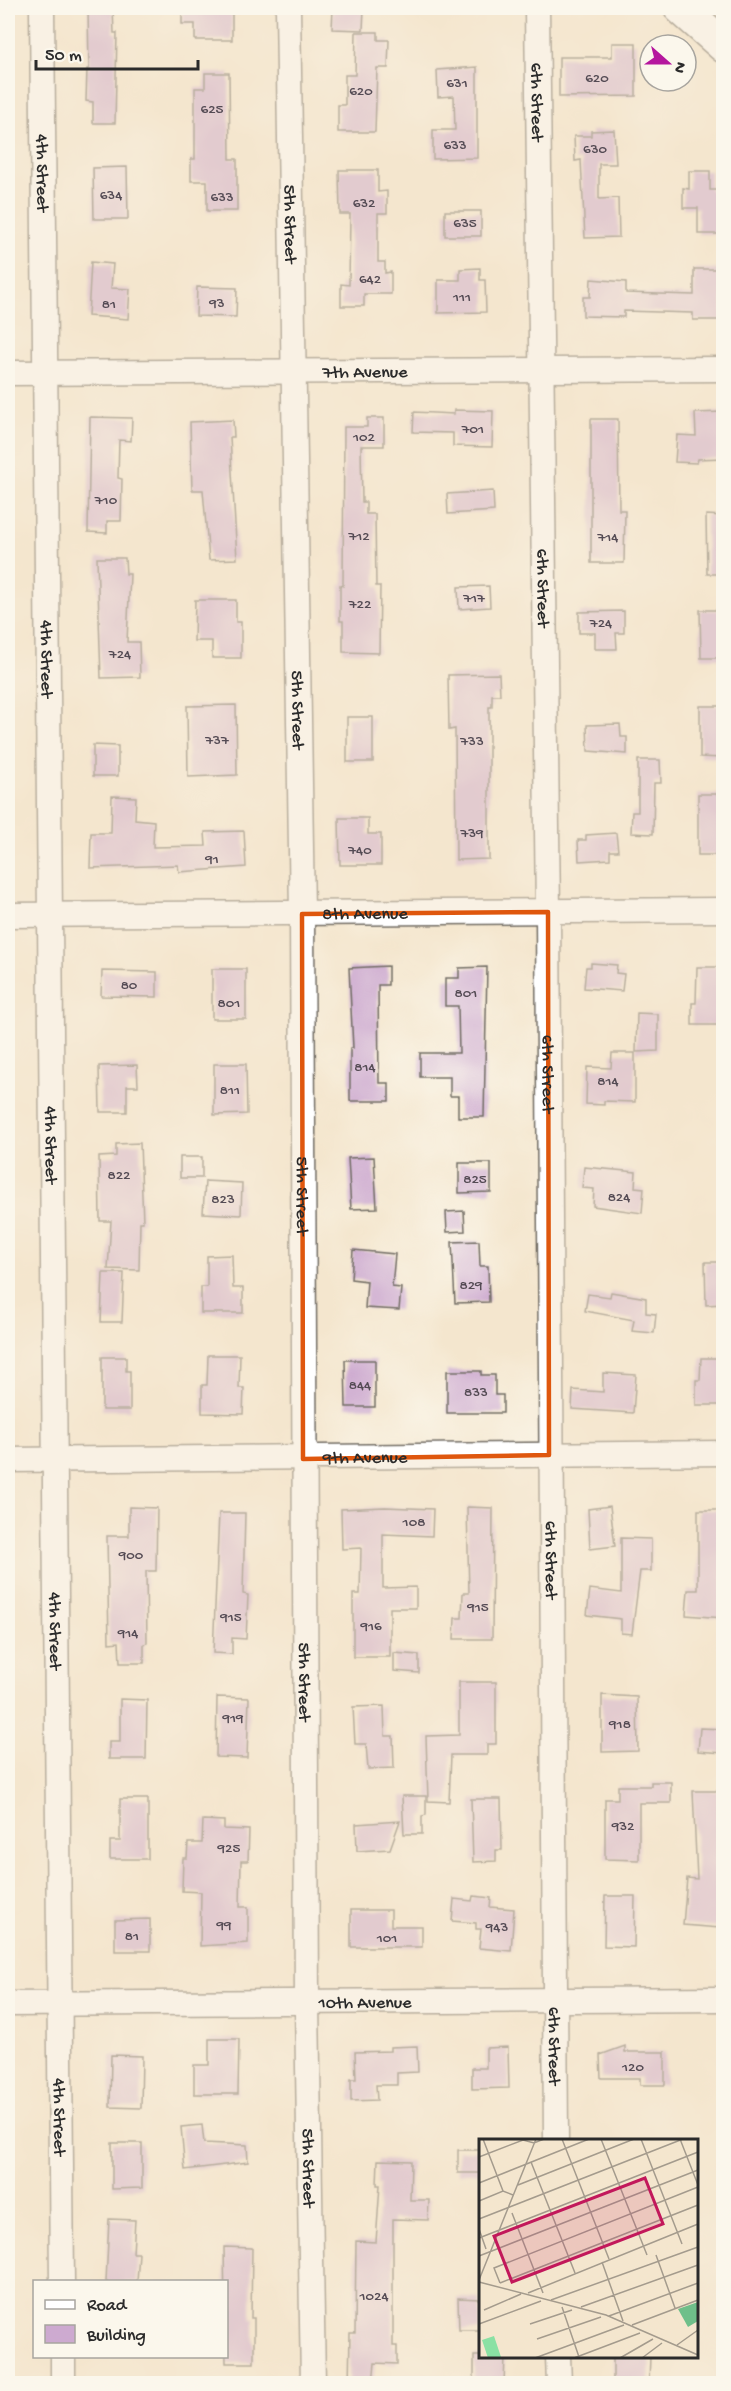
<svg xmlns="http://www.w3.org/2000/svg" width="731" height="2391" viewBox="0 0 731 2391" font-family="'Gochi Hand',sans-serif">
	<rect width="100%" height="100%" fill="#fbf7ec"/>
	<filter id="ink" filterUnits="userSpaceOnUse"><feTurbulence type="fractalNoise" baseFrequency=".0167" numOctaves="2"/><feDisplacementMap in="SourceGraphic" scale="12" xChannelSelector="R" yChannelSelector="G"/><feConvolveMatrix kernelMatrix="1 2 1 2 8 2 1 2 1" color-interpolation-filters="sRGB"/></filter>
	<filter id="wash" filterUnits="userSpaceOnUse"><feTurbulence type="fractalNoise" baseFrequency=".008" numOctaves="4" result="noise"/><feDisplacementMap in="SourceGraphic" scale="24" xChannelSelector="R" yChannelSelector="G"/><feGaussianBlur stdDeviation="1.35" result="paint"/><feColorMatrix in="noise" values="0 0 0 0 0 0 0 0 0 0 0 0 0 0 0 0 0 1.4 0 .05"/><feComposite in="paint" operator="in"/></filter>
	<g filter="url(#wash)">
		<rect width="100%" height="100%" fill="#f4e6ce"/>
		<g id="blocks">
			<!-- building -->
			<g fill="#cdaad0">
				<path d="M88 8H113L114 33H117L115 123H93V102L86 101 87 69H89Z"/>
				<path d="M182 8 232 9V40H195V24H182Z"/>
				<path d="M333 8H364L363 30 332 29Z"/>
				<path d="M356 32H378V40H389L388 68H377L375 132H338V105H345V75H355Z"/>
				<path d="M612 43H636V96L559 97V57H612Z"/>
				<path d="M477 67V158L433 159V130H455L454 96 438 97 437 70Z"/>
				<path d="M205 73H229L230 159H237V211H207V181H191V159H195V88H205Z"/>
				<path d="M614 130 616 164H599V199L618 198 619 237 585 238 581 160 575 161 574 136H591V131Z"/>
				<path d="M127 167 128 219H94L93 168Z"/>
				<path d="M339 170H378V192L387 191V213H378V262H385V273L391 272V294H364V306H341V284L349 285 350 214H340Z"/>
				<path d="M689 171H710V190H722L723 234H698V208H683V188L689 189Z"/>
				<rect x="445" y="211" width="36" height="25"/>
				<path d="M91 262 113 264 111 288 130 289 128 319 88 316Z"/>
				<path d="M480 268V280H485L486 312 438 313V280H460V269Z"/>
				<path d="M694 269H723L722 320H693V313L624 311V317L583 316V297H590L591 279 626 282V293L694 295Z"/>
				<path d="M197 287 237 288 236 317 196 316Z"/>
				<path d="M454 410 493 411 492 447 453 446V433L413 432 414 412 454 414Z"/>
				<path d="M723 412V458L698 459 697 463 675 462 677 435 696 436 695 413Z"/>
				<path d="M90 417 132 418 131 441 119 440 118 478 122 479 121 521H107V533L88 532Z"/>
				<path d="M367 418H384V446H361L362 502H366V514H375L376 586H380L379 653 343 652V621H340V585L343 586 344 427H367Z"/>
				<path d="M591 419H618L619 510H625L624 563H591Z"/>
				<path d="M233 420 234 437H230L237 559 209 560 203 490H192L190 422Z"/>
				<path d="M493 491 494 511 448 514 447 494Z"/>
				<path d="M706 515 723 516V574H707Z"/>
				<path d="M97 558H125L126 574H130L127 642H139L140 677 101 678Z"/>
				<path d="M489 586 490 607 459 609 458 587Z"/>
				<path d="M195 600H236V622H241V658H212V641H194Z"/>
				<path d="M700 610H723V658H701Z"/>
				<path d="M624 611V633H616L617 649H595V633H579V612Z"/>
				<path d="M499 674 500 695H492V707H489V859L456 860 455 729 449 730 448 675Z"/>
				<path d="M236 705 237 775 188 777 187 706Z"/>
				<path d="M700 706H723V758L700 757Z"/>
				<rect x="347" y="717" width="26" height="45"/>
				<path d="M620 724 621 737H627V754L588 751 587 725Z"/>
				<path d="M93 745 118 746V776H93Z"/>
				<path d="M638 760H660L661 783H654L653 834 631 833 632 812H638Z"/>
				<rect x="698" y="794" width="25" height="61"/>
				<path d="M112 796 136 797 135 819 154 821 153 847 206 846 205 832 244 831 246 867 179 872 178 865 90 868 91 833H111Z"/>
				<path d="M339 818H368V834H381V865H340Z"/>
				<path d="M616 833 618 851H610V859L579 861 578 840H586V835Z"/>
				<path d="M591 963 617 965 616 973 624 974 622 991 584 988 586 967H591Z"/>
				<path d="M388 966V985H378L379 1083H389V1101H350V1048H353L349 968Z"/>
				<path d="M487 967 484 1117H458V1096H450V1077H420V1053H459L458 1006H445V978H459V968Z"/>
				<path d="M697 967H723V1025H692V1003H696Z"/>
				<rect x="212" y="969" width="34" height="50"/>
				<path d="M102 971 157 972V997L101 996Z"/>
				<path d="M637 1013 658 1014V1051L636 1052Z"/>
				<path d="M612 1053H635V1102L604 1101V1105L586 1104 587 1067 611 1068Z"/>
				<path d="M214 1064H246L247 1114 214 1115Z"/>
				<path d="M137 1065 138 1086H127V1112H100L99 1066Z"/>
				<path d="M140 1143 143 1222H140L139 1270 108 1269 111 1221H100L99 1157 116 1156V1144Z"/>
				<rect x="180" y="1157" width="22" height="21"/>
				<path d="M374 1157 377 1208 351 1209 348 1158Z"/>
				<path d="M459 1163H491V1192L459 1193Z"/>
				<path d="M584 1167 636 1172 635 1187 644 1188 642 1213 593 1206 594 1189 582 1188Z"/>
				<path d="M205 1181 242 1183 241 1215 203 1213Z"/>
				<path d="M464 1211 465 1231 447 1232 446 1212Z"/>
				<path d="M479 1241 480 1266H488L489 1302 455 1303 452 1242Z"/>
				<path d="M353 1250 395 1254 392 1287 401 1288 399 1310 365 1308 367 1281 351 1279Z"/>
				<path d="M232 1255 233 1288H243V1313H201V1287H207V1256Z"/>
				<path d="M705 1262H723V1304L706 1305Z"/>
				<path d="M103 1273H124L122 1322H101Z"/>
				<path d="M611 1292 646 1298V1313L656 1314 654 1333 632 1331 634 1320 585 1311 588 1294 610 1297Z"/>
				<path d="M208 1355H240L239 1388H244L243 1414 202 1413V1385H207Z"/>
				<path d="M102 1357H126V1371H130V1410H102Z"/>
				<path d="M701 1358H723V1405H696V1380H700Z"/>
				<path d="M345 1360H375V1407H346Z"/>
				<path d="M447 1371H481V1375H495V1395H503V1413H447Z"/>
				<path d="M603 1373 636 1375 633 1413 572 1409 573 1390 603 1392Z"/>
				<path d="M610 1506 615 1546 590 1549 588 1509Z"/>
				<path d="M129 1507 157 1508 156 1571H146L147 1643 144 1644V1663H120L119 1642 109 1643 107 1536H129Z"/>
				<path d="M385 1507 433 1509 432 1536 383 1534V1588L416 1587V1608H390V1657H353V1594H360L361 1548 342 1549 341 1509Z"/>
				<path d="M467 1507 493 1508 492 1639H454L455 1618H462L463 1593H469Z"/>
				<path d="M698 1510H723V1618L686 1615 688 1590H698Z"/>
				<path d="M219 1513H245L243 1594 248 1595 246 1639 232 1638V1654L213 1653Z"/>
				<path d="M621 1538 651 1539V1571H640L632 1634 621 1633V1619L587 1615 590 1589 621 1593Z"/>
				<path d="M394 1653 419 1655V1673L394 1671Z"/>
				<path d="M459 1682H496V1744H487V1755H451L449 1802 428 1801 426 1736 459 1735Z"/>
				<path d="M602 1695 637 1697 638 1751 602 1752Z"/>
				<path d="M217 1697 249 1698 247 1758 216 1757Z"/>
				<path d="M120 1699 147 1700 146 1759H109V1742H120Z"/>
				<path d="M384 1706 385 1736H393L394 1768 368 1769 366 1744H355L353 1707Z"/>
				<path d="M700 1728 723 1729V1753L698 1751Z"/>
				<path d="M651 1782H671V1803H639V1860L605 1859V1799H618V1786H651Z"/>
				<path d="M693 1791H723V1860H721L719 1895H723V1916L720 1928 683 1925 687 1878 697 1879Z"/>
				<path d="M402 1796H426V1815L422 1816V1834H404Z"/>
				<path d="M120 1799H148V1859H110V1841H120Z"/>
				<path d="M471 1799H501L502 1850H496V1861L473 1862Z"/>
				<path d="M203 1820 224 1821V1829L249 1830 248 1861H241L240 1907H248V1943L200 1946 201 1892 182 1891 183 1858H187L188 1843H202Z"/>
				<path d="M400 1821 390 1849 357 1851 356 1824Z"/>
				<path d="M473 1896 491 1898 490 1907 514 1909 511 1951 479 1948 481 1929H476V1923L452 1921 454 1899 472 1901Z"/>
				<path d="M605 1896H635L634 1947 604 1946Z"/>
				<path d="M351 1910H391V1926H422V1947H351Z"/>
				<path d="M150 1919V1951H115V1920Z"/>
				<path d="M209 2039H239L238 2094H194V2065H209Z"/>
				<path d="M417 2046 418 2072 397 2073V2085H376L377 2100 351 2101V2079H356L355 2052 390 2051V2047Z"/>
				<path d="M625 2046V2052H665V2085H640V2078H601L600 2055Z"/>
				<path d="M508 2047 509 2088 472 2089V2068H486V2048Z"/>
				<path d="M111 2055 142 2056 141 2108 110 2107Z"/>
				<path d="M202 2125 204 2143 247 2145 248 2162 185 2170 181 2127Z"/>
				<path d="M112 2143H142V2188L112 2189Z"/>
				<rect x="458" y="2150" width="22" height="23"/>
				<path d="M378 2160 411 2161 410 2200H429L428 2220 393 2219V2346H397V2364L375 2363 373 2384H349L350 2333H355L356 2241 376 2242 380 2185H377Z"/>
				<path d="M109 2219 135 2220 133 2253H139L137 2282H106Z"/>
				<path d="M224 2247 252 2248 251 2318H254V2363H226Z"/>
				<path d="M458 2298 480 2299V2330H459Z"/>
				<path d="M474 2356H505L504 2384H474Z"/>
				<path d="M613 2356H650L649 2384H613Z"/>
			</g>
		</g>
	</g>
	<g filter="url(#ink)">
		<use href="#blocks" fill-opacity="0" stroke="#716c64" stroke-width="1.5"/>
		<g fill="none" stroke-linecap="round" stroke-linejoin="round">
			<!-- street casing -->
			<g stroke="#716c64" stroke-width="27">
				<g id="street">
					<path id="s1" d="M42 8 62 2282"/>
					<path id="s2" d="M288 8 302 914 307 2003 313 2384"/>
					<path id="s3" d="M537 8 548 912 556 2140"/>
					<path id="s4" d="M8 373 724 369"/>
					<path id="s5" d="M8 915 724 910"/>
					<path id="s6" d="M8 1460 724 1453"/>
					<path id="s7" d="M8 2004 724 1999"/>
					<path d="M63 2356V2384"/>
					<path d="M558 2356 559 2384"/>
				</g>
			</g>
			<!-- secondary casing -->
			<g stroke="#716c64" stroke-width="36">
				<path id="secondary" d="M681 8 724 46"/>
			</g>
			<!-- street -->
			<use href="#street" stroke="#fff" stroke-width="24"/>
			<!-- secondary -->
			<use href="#secondary" stroke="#fff" stroke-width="33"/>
		</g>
	</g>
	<!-- marked area -->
	<path d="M0 0H731V2391H0ZM548 912 549 1455 303 1459 302 914Z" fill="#f4e6ce" fill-opacity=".55" fill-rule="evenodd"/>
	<path fill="none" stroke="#df570e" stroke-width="4.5" stroke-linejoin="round" d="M548 912 549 1455 303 1459 302 914Z"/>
	<g text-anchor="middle" stroke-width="4.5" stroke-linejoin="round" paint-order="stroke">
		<!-- number labels -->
		<g font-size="15" fill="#544b54">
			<text x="597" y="82">620</text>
			<text x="457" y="87">631</text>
			<text x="361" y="95">620</text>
			<text x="212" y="113">625</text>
			<text x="455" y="149">633</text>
			<text x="595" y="153">630</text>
			<text x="111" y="199">634</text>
			<text x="222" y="201">633</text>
			<text x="364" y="207">632</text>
			<text x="465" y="227">635</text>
			<text x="370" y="283">642</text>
			<text x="462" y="301">111</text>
			<text x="217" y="307">93</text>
			<text x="109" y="308">81</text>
			<text x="473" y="433">701</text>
			<text x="364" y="441">102</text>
			<text x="106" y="504">710</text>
			<text x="359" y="540">712</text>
			<text x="608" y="541">714</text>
			<text x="474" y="602">717</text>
			<text x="360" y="608">722</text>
			<text x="601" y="627">724</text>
			<text x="120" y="658">724</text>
			<text x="217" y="744">737</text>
			<text x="472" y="745">733</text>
			<text x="472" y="837">739</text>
			<text x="360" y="854">740</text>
			<text x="212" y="863">91</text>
			<text x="129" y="989">80</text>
			<text x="466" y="997">801</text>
			<text x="229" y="1007">801</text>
			<text x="365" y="1071">814</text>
			<text x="608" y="1085">814</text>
			<text x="230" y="1094">811</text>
			<text x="119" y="1179">822</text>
			<text x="475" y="1183">825</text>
			<text x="619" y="1201">824</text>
			<text x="223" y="1203">823</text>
			<text x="471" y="1289">829</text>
			<text x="360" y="1389">844</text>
			<text x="476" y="1396">833</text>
			<text x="414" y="1526">108</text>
			<text x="131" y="1559">900</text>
			<text x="478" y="1611">915</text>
			<text x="231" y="1621">915</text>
			<text x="371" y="1630">916</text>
			<text x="128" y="1637">914</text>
			<text x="233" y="1722">919</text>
			<text x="620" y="1728">918</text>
			<text x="623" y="1830">932</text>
			<text x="229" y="1852">925</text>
			<text x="224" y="1929">99</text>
			<text x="497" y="1931">943</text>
			<text x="132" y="1940">81</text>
			<text x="387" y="1942">101</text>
			<text x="633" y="2071">120</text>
			<text x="374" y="2300">1024</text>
		</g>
		<!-- street labels -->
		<g font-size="18" fill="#2b2b2b" stroke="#fbf7ec">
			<text dy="6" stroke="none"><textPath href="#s3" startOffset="94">6th Street</textPath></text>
			<text dy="6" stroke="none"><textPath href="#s1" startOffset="165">4th Street</textPath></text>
			<text dy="6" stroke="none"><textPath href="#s2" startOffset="216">5th Street</textPath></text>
			<text dy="6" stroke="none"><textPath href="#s4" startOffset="357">7th Avenue</textPath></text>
			<text dy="6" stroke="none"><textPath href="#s3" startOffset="580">6th Street</textPath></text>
			<text dy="6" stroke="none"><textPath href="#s1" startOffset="651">4th Street</textPath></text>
			<text dy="6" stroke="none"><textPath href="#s2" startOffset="702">5th Street</textPath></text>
			<text dy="6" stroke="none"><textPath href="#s5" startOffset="357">8th Avenue</textPath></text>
			<text dy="6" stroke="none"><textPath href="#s3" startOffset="1066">6th Street</textPath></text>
			<text dy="6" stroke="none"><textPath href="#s1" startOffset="1137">4th Street</textPath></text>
			<text dy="6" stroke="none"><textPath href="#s2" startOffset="1188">5th Street</textPath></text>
			<text dy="6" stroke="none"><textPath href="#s6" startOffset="357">9th Avenue</textPath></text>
			<text dy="6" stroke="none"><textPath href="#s3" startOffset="1552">6th Street</textPath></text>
			<text dy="6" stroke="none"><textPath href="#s1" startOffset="1623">4th Street</textPath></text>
			<text dy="6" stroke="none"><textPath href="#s2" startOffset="1674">5th Street</textPath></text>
			<text dy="6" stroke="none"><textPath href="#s7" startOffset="357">10th Avenue</textPath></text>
			<text dy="6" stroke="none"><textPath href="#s3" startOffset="2038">6th Street</textPath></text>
			<text dy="6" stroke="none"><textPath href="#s1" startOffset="2109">4th Street</textPath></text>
			<text dy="6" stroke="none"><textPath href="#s2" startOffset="2160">5th Street</textPath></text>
		</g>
	</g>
	<!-- overview -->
	<g transform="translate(479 2139)">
		<rect width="219" height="219" fill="#f4e6ce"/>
		<path d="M15 197 22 218 9 219 3 201Z" fill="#8ae1a4"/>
		<path d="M219 163V182L209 188 199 170Z" fill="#6fbf8a"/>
		<path fill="none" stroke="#a49b8d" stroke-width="1.5" d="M4 0 24 52M83 0 130 120M122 0 168 116M162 0 203 105M201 0 219 46M0 18 44 1 55 4 65 0M52 23 96 134M0 44 110 0M39 46 155 0M0 62 24 52 34 56M33 74 64 154M0 80 204 0M0 90 7 110M0 99 219 13M177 116 196 169M0 117 219 31M123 123 144 182M0 141 57 0M0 143 127 176 219 216M21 144 15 129 219 48M21 144 219 66M49 154 219 85M72 161 219 108M83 168 100 218M102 168 219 126M5 171 42 155M130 177 219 144M0 185 62 162M51 185 93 171M153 186 219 161M58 200 122 178M198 206 219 191M56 219 145 186M95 219 161 194M141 219 174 200M163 219 183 204"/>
		<path fill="#c2185b" fill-opacity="0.15" stroke="#c2185b" stroke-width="3" d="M166 39 184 85 33 143 15 97Z"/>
		<rect width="219" height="219" fill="none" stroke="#2b2b2b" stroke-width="3"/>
	</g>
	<!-- margin -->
	<rect width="731" height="2391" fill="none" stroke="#fbf7ec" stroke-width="30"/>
	<!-- legend -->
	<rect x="33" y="2280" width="195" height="78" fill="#fbf7ec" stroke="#a8a59f" stroke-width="1.5"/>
	<rect x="45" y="2300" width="30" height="9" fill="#ffffff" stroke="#a8a59f" stroke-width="1.5"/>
	<text x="87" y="2310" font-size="18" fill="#2b2b2b">Road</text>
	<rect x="45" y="2325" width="30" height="18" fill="#cdaad0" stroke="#a8a59f" stroke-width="1.5"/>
	<text x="87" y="2340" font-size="18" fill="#2b2b2b">Building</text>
	<!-- north arrow -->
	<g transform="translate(668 63) rotate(111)"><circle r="28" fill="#fbf7ec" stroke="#a8a59f" stroke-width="1.5"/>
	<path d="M0-4.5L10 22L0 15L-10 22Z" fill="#b5179e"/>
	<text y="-9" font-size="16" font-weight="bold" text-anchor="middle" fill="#2b2b2b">N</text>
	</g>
	<!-- scale -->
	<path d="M36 60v9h162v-9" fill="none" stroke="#2b2b2b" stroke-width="3"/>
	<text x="45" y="60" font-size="18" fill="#2b2b2b" stroke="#fbf7ec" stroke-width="4.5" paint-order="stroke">50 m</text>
</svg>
